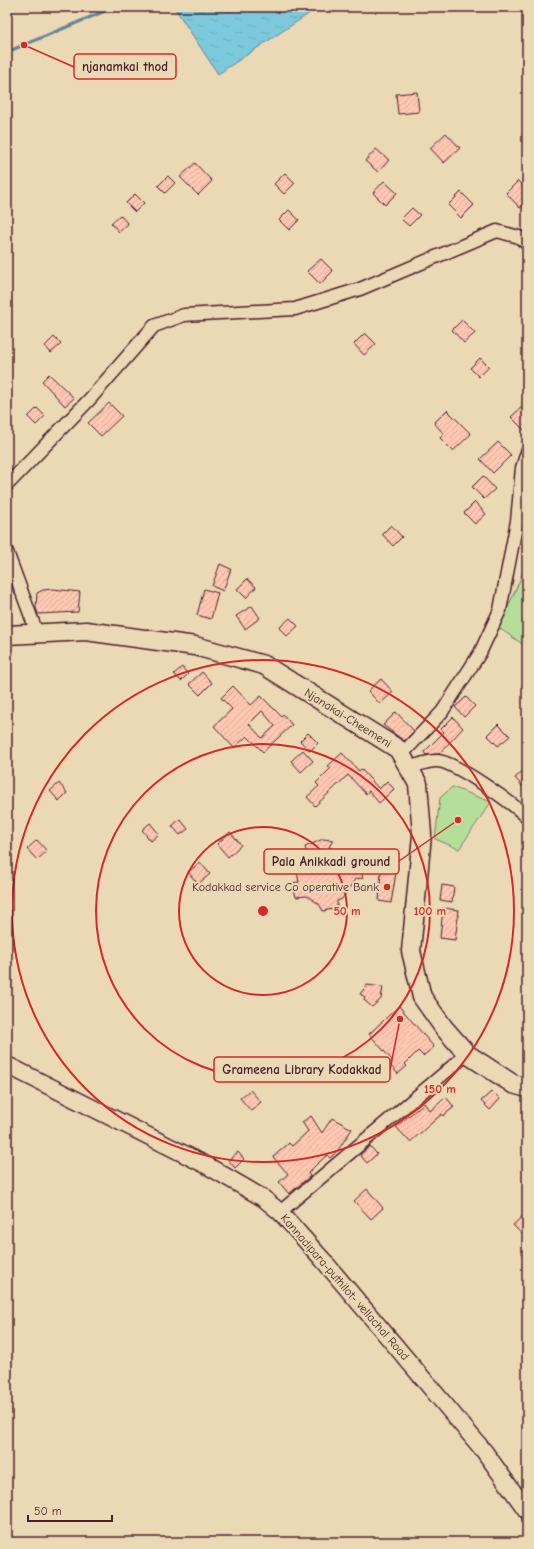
<svg xmlns="http://www.w3.org/2000/svg" width="534" height="1549" viewBox="0 0 534 1549" font-family="'Comic Neue',sans-serif">
	<defs>
		<pattern id="water-ripples" width="26" height="14" patternUnits="userSpaceOnUse"><rect width="26" height="14" fill="#7cc9db"/><path d="M2 4q2-2 4 0t4 0M15 11q2-2 4 0t4 0" fill="none" stroke="#6dacbc"/></pattern>
		<pattern id="building-hatch" width="6" height="6" patternUnits="userSpaceOnUse"><rect width="6" height="6" fill="#ffc8b2"/><path d="M-1 1l2-2M0 6l6-6M5 7l2-2" fill="none" stroke="#dcab99"/></pattern>
	</defs>
	<rect width="100%" height="100%" fill="#ebd8b5"/>
	<filter id="ink" filterUnits="userSpaceOnUse"><feTurbulence type="fractalNoise" baseFrequency=".025" numOctaves="2"/><feDisplacementMap in="SourceGraphic" scale="8" xChannelSelector="R" yChannelSelector="G"/><feConvolveMatrix kernelMatrix="1 2 1 2 8 2 1 2 1" color-interpolation-filters="sRGB"/></filter>
	<g filter="url(#ink)">
		<!-- green -->
		<g fill="#b5de9b" stroke="#807e63">
			<path d="M525 568 527 569V647L499 628Z"/>
			<path d="M452 787 491 802 459 849 435 839 440 798Z"/>
		</g>
		<!-- water -->
		<path fill="url(#water-ripples)" stroke="#688595" d="M180 7H319L218 74 176 10Z"/>
		<g fill="none" stroke-linecap="round" stroke-linejoin="round">
			<!-- stream -->
			<path stroke="#688595" stroke-width="3.5" d="M7 52 105 11 120 7"/>
		</g>
		<!-- building -->
		<g fill="url(#building-hatch)" stroke="#4a1f2b" fill-rule="evenodd">
			<path d="M417 92 419 112 398 114 396 94Z"/>
			<path d="M446 133 460 148 444 163 430 148Z"/>
			<path d="M376 149 389 160 378 172 365 161Z"/>
			<path d="M195 163 212 181 198 195 180 177Z"/>
			<path d="M285 173 295 183 284 194 274 184Z"/>
			<path d="M168 176 175 183 165 193 158 186Z"/>
			<path d="M384 181 397 193 385 205 373 193Z"/>
			<path d="M518 181 527 190V202L520 208 506 193Z"/>
			<path d="M461 192 474 205 461 218 448 205Z"/>
			<path d="M135 194 144 203 135 212 126 203Z"/>
			<path d="M412 208 420 215 409 226 401 219Z"/>
			<path d="M289 210 299 220 289 230 279 220Z"/>
			<path d="M120 215 128 224 119 232 111 223Z"/>
			<path d="M321 259 333 271 320 284 307 271Z"/>
			<path d="M462 320 475 333 464 343 452 330Z"/>
			<path d="M365 333 376 344 364 355 354 344Z"/>
			<path d="M54 337 61 344 51 353 45 346Z"/>
			<path d="M480 358 489 367 479 377 470 368Z"/>
			<path d="M49 374 74 398 65 406 42 381Z"/>
			<path d="M527 402V433L511 417Z"/>
			<path d="M109 403 122 416 101 436 88 423Z"/>
			<path d="M37 408 45 416 36 425 28 417Z"/>
			<path d="M447 410 471 434 453 451 440 438 444 434 434 423Z"/>
			<path d="M498 442 511 455 493 473 480 459Z"/>
			<path d="M483 476 495 489 484 499 472 487Z"/>
			<path d="M475 502 486 514 475 524 464 513Z"/>
			<path d="M391 525 402 537 393 546 382 534Z"/>
			<path d="M220 564 231 569 223 591 212 586Z"/>
			<path d="M247 579 256 587 246 598 237 589Z"/>
			<path d="M53 589 80 592 78 612 38 614 36 608 37 593 43 590Z"/>
			<path d="M204 589 218 593 211 619 197 615Z"/>
			<path d="M252 606 260 618 245 629 236 616Z"/>
			<path d="M290 618 298 626 287 636 279 628Z"/>
			<path d="M182 667 188 674 181 681 174 674Z"/>
			<path d="M202 672 212 683 200 695 189 684Z"/>
			<path d="M381 679 393 692 380 704 368 691Z"/>
			<path d="M233 686 251 705 261 696 281 716 283 714 292 725 263 752 247 736 234 748 214 726 232 709 221 698ZM262 711 275 726 262 738 249 724Z"/>
			<path d="M466 697 475 706 464 717 455 707Z"/>
			<path d="M396 712 414 731 404 741 383 725Z"/>
			<path d="M453 717 463 728 439 754 426 755 424 752 444 732 441 729Z"/>
			<path d="M498 724 510 736 498 746 487 735Z"/>
			<path d="M308 733 318 743 310 751 300 741Z"/>
			<path d="M303 750 313 761 301 772 291 761Z"/>
			<path d="M342 753 359 771 361 769 379 789 387 781 394 789 379 803 369 791 366 794 348 775 315 806 307 797 319 786 316 783 331 768 328 766Z"/>
			<path d="M527 767V791L515 778Z"/>
			<path d="M59 783 67 793 59 801 50 791Z"/>
			<path d="M180 819 188 829 180 835 172 826Z"/>
			<path d="M150 823 159 834 151 841 142 830Z"/>
			<path d="M230 832 241 845 228 857 217 844Z"/>
			<path d="M323 839 333 840 329 847 349 856 352 853 357 856 363 878 355 879 342 899 337 901V908L323 911 319 904 307 896 296 897 292 883 299 882 297 873 307 854 305 847Z"/>
			<path d="M37 840 47 851 37 860 27 849Z"/>
			<path d="M200 862 210 874 198 884 188 872Z"/>
			<path d="M381 870 396 873 391 903 379 901Z"/>
			<path d="M442 885 454 887 452 902 440 900Z"/>
			<path d="M443 908 459 910 455 940 440 938Z"/>
			<path d="M367 985 383 987 381 999 372 1007 364 1000 365 997 360 994Z"/>
			<path d="M399 1006 434 1047 423 1056 418 1051 405 1064 407 1066 398 1074 389 1064 392 1060 369 1034Z"/>
			<path d="M250 1090 261 1102 251 1111 240 1098Z"/>
			<path d="M492 1091 500 1099 490 1110 481 1101Z"/>
			<path d="M446 1097 454 1107 443 1116 442 1114 410 1142 396 1127 424 1103 430 1111Z"/>
			<path d="M311 1116 322 1133 332 1118 352 1129 338 1150 330 1158 327 1155 317 1164 308 1173 310 1176 289 1194 279 1182 288 1174 273 1157 289 1143 292 1146 308 1131 302 1122Z"/>
			<path d="M370 1146 377 1154 367 1163 360 1155Z"/>
			<path d="M238 1152 244 1159 235 1168 228 1160Z"/>
			<path d="M367 1189 383 1208 371 1219 354 1201Z"/>
			<path d="M527 1212V1239L513 1225Z"/>
		</g>
		<g fill="none" stroke-linecap="round" stroke-linejoin="round">
			<!-- minor casing -->
			<g stroke="#4a1f2b" stroke-width="15">
				<g id="minor">
					<path d="M7 485 89 400 154 326 184 315 295 309 360 289 497 231 519 237 527 244"/>
					<path d="M7 552 37 633"/>
					<path d="M401 755 442 712 480 653 500 610 517 521 522 468 527 452"/>
					<path d="M408 768C416 766 429 760 438 761 457 763 512 803 527 817"/>
					<path d="M280 1212 467 1054"/>
				</g>
			</g>
			<!-- tertiary casing -->
			<g stroke="#4a1f2b" stroke-width="19">
				<path id="tertiary" d="M7 1065 206 1165 263 1198 280 1212 323 1260 484 1451 527 1511"/>
			</g>
			<!-- secondary casing -->
			<g stroke="#4a1f2b" stroke-width="21">
				<path id="secondary" d="M7 635 86 631 195 646 264 665 398 749 418 784 422 835 411 951 422 997 444 1028 467 1054 513 1084 527 1088"/>
			</g>
			<!-- minor -->
			<use href="#minor" stroke="#ebd8b5" stroke-width="12"/>
			<!-- tertiary -->
			<use href="#tertiary" stroke="#ebd8b5" stroke-width="16"/>
			<!-- secondary -->
			<use href="#secondary" stroke="#ebd8b5" stroke-width="18"/>
		</g>
	</g>
	<!-- distance rings -->
	<g fill="none" stroke="#d62828" stroke-width="2">
		<circle cx="263" cy="911" r="84"/>
		<circle cx="263" cy="911" r="167"/>
		<circle cx="263" cy="911" r="251"/>
	</g>
	<!-- markers -->
	<circle fill="#c8321e" stroke="#ebd8b5" stroke-width="1.5" cx="387" cy="887" r="4"/>
	<g text-anchor="middle" stroke-width="4" stroke-linejoin="round" paint-order="stroke">
		<!-- street labels -->
		<g font-size="12" fill="#4a1f2b" stroke="#ebd8b5">
			<text transform="translate(348 718) rotate(32)" y="4">Njanakai-Cheemeni</text>
			<text transform="translate(345 1287) rotate(49)" y="4">Kannadipara-puthilot- vellachal Road</text>
		</g>
		<!-- poi labels -->
		<g font-size="12" fill="#4a1f2b" stroke="#ebd8b5" text-anchor="end">
			<text x="379" y="891">Kodakkad service Co operative Bank</text>
		</g>
	</g>
	<circle cx="263" cy="911" r="6" fill="#d62828" stroke="#ebd8b5" stroke-width="2"/>
	<g font-size="12" text-anchor="middle" font-weight="bold" fill="#d62828" stroke="#ebd8b5" stroke-width="4" stroke-linejoin="round" paint-order="stroke">
		<text x="347" y="915">50 m</text>
		<text x="430" y="915">100 m</text>
		<text x="440" y="1093">150 m</text>
	</g>
	<!-- callouts -->
	<path fill="none" stroke="#d62828" stroke-width="1.5" d="M24 45L74 67M458 820L399 861M400 1019L390 1070"/>
	<g fill="#d62828" stroke="#ebd8b5" stroke-width="1.5">
		<circle cx="24" cy="45" r="4"/>
		<circle cx="458" cy="820" r="4"/>
		<circle cx="400" cy="1019" r="4"/>
	</g>
	<g fill="#ebd8b5" stroke="#d62828" stroke-width="1.5">
		<rect x="74" y="54" width="102" height="25" rx="4"/>
		<rect x="264" y="849" width="135" height="25" rx="4"/>
		<rect x="214" y="1057" width="176" height="25" rx="4"/>
	</g>
	<g font-size="13" text-anchor="middle" font-weight="bold" fill="#4a1f2b">
		<text x="125" y="71">njanamkai thod</text>
		<text x="331" y="866">Pala Anikkadi ground</text>
		<text x="302" y="1074">Grameena Library Kodakkad</text>
	</g>
	<!-- margin -->
	<rect width="534" height="1549" fill="none" stroke="#ebd8b5" stroke-width="24"/>
	<rect x="12" y="12" width="510" height="1525" fill="none" stroke="#4a1f2b" stroke-width="1.5" filter="url(#ink)"/>
	<!-- scale -->
	<path d="M28 1515v6h84v-6" fill="none" stroke="#4a1f2b" stroke-width="2"/>
	<text x="34" y="1515" font-size="12" fill="#4a1f2b" stroke="#ebd8b5" stroke-width="3" paint-order="stroke">50 m</text>
</svg>
